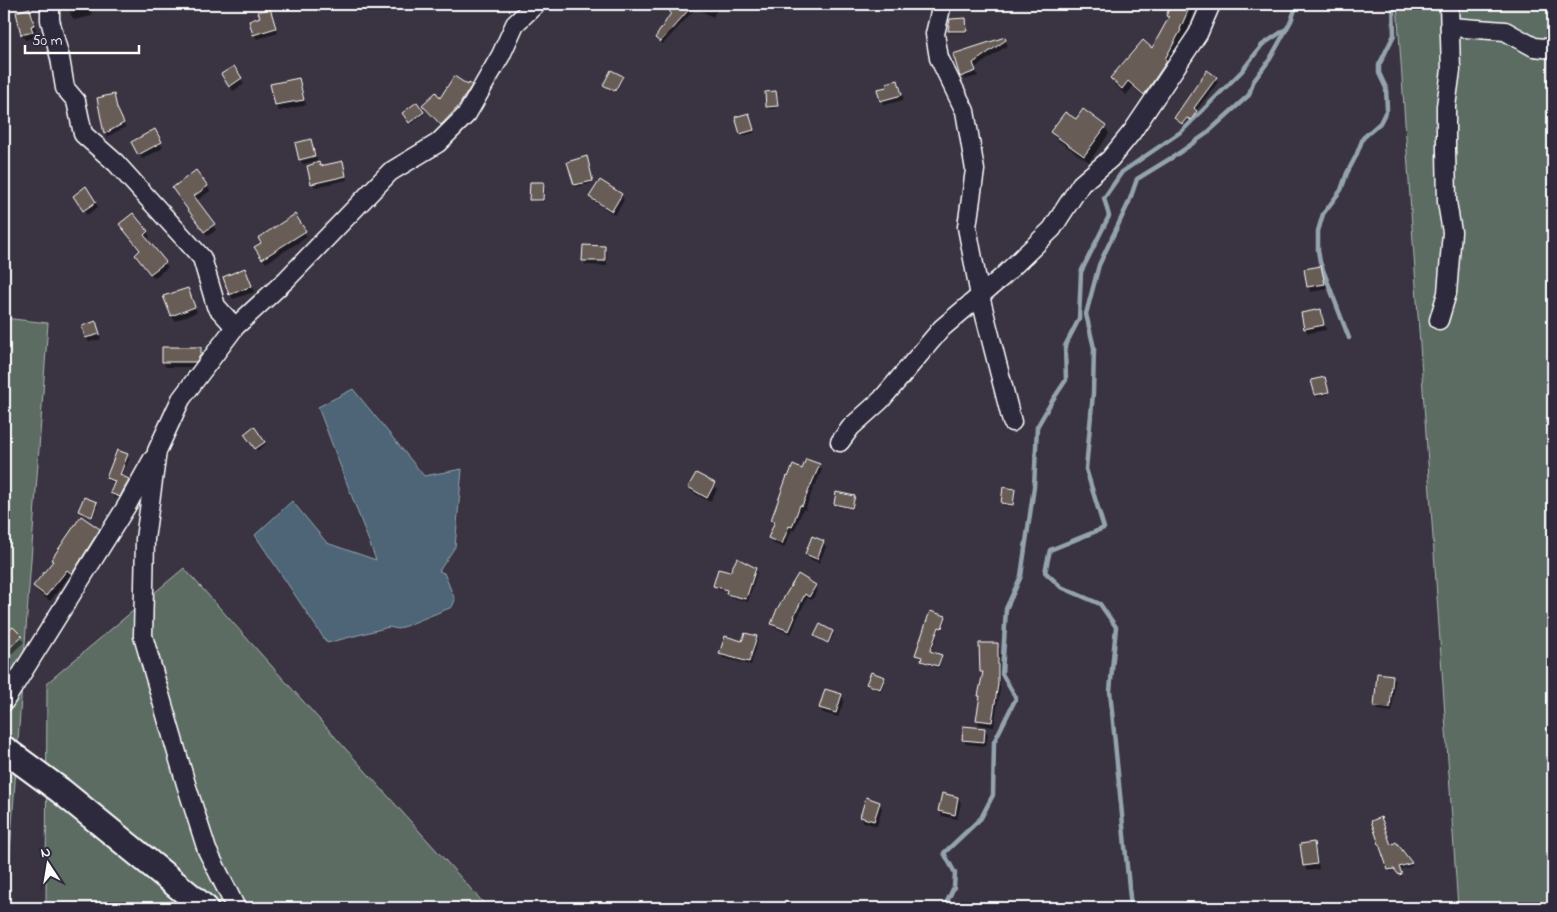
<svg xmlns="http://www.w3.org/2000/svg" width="1557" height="912" viewBox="0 0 1557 912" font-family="'Indie Flower',sans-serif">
	<rect width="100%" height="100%" fill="#3a3442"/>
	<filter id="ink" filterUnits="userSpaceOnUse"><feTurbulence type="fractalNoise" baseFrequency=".02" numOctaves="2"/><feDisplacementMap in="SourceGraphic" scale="10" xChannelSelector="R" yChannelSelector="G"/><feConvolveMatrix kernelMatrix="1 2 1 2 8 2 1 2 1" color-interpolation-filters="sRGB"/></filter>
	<g filter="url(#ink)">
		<!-- green -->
		<g fill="#5b6c64" stroke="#adb6b2">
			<path d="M1397 4H1553V908H1458Z"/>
			<path d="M4 318 48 323 6 908H4Z"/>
			<path d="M184 568 488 908H46L47 683Z"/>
		</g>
		<!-- water -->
		<path fill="#4d6577" stroke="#94a3ad" d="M353 389 424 476 462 469 455 547 439 571 444 573 455 600 452 607 398 629 389 627 327 643 255 535 292 501 327 543 376 560 318 407Z"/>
		<!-- shadow -->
		<g fill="#0007">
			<path d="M68 4H90L92 16 74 20 71 15Z"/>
			<path d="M678 4H720L713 17 696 8 663 44 656 38 672 13 671 12Z"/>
			<path d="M1172 4H1191L1195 10 1185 37 1148 101 1133 87 1126 95 1115 85 1111 78 1152 50 1169 19 1167 15Z"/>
			<path d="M30 10 33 15 36 30 33 31 35 38 25 40 22 35Z"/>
			<path d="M270 10 278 33 257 39 254 34 262 18Z"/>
			<path d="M966 19 967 33H950L949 31 951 20Z"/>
			<path d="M1004 39 1008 45 975 68 978 76 964 80 954 55Z"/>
			<path d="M234 67 244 84 233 91 223 74Z"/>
			<path d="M622 77 623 79 616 92 606 87 605 85Z"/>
			<path d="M1216 78 1218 82 1196 111 1199 116 1193 124 1189 121 1185 127 1178 122 1175 118Z"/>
			<path d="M298 79 301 84 306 105 279 111 276 106 272 85Z"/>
			<path d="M897 81 900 86 904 100 884 105 881 100 889 87Z"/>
			<path d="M471 86 473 89 460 111 443 127 423 106 441 100Z"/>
			<path d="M776 92 778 108 769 109 767 107Z"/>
			<path d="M4 103 11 113 4 119Z"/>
			<path d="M416 104 424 114 411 124 403 113Z"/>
			<path d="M750 117 754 133 743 136 737 118Z"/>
			<path d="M1076 121 1105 126 1109 134 1089 162 1056 139 1052 132Z"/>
			<path d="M124 124 125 127 107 137 106 134Z"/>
			<path d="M154 131 163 148 142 159 133 142Z"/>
			<path d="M310 140 313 145 317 161 303 164 300 159Z"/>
			<path d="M587 160 593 183 576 187 575 185Z"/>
			<path d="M342 163 347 180 315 187 313 183 319 164 321 167Z"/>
			<path d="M544 183 545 186 544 202 532 201 531 199Z"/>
			<path d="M207 186 210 191 196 201 216 230 208 236 177 193Z"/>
			<path d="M621 195 624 200 615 215 594 202 591 197Z"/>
			<path d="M77 201 95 202 98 207 87 215Z"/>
			<path d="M294 216 307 237 266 263 256 247Z"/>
			<path d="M124 230 147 232 150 237 146 240 168 267 154 278 136 255 141 251Z"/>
			<path d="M605 247 607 252V266L586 265 583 260Z"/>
			<path d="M1321 267 1324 272 1327 289 1311 292 1308 287Z"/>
			<path d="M247 275 254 292 233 299 230 294Z"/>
			<path d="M190 294 197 312 175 321 172 316Z"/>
			<path d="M1320 311 1323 316 1326 330 1308 333 1305 328Z"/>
			<path d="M95 322 101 339 89 342 86 337Z"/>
			<path d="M200 348 203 353V360L198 367H166L163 362Z"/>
			<path d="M1313 381H1326L1329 394 1317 397Z"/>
			<path d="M254 428 266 444 257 451 245 434Z"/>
			<path d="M127 455 129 459 122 477 128 480 131 484 122 500 114 497 112 493 116 483 109 481 107 478Z"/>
			<path d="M819 465 822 470 815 486H814L805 510 803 509 794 531 792 530 784 548 772 543 769 538 775 524 772 519Z"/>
			<path d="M714 484 717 489 710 502 692 492 689 487Z"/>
			<path d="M1014 490 1015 492 1013 506 1003 505 1002 503Z"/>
			<path d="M854 497 855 499 853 509 836 506 835 504Z"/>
			<path d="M96 503 98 505 93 518 81 513 80 511Z"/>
			<path d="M99 530 102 535 75 578 70 575 50 601 38 592 35 586 54 562Z"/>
			<path d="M823 542 826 547 819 563 809 559 806 554Z"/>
			<path d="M755 569 757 572 748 602 730 597 728 592 716 589 714 586 730 573Z"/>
			<path d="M815 586 817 590 812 600 807 598 796 621V622L791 634 775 628 773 623 778 610Z"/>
			<path d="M945 618 946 620 943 629 940 628 931 653 941 656 942 658 939 668 924 663 923 659 918 657 917 655Z"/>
			<path d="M13 628 24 642 7 658 4 655V637Z"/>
			<path d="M832 632 834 634 829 644 816 638 815 636Z"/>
			<path d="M756 637 758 641 751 665 723 658 721 654Z"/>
			<path d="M997 644 1000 649V689L994 727 980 725 977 720 983 675 981 671Z"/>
			<path d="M1393 676 1395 680 1392 712 1378 710 1375 706Z"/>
			<path d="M884 678 885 680 881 691 869 686 868 684Z"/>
			<path d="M841 695 844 700 838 717 823 713 820 708Z"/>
			<path d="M985 729 988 734 986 746 966 744 963 739Z"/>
			<path d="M958 798 961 803 957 819 942 816 939 811Z"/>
			<path d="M879 803 882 808 877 826 864 822 861 817Z"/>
			<path d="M1372 822 1391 847 1396 843 1412 866 1400 869 1402 876 1401 877 1396 870 1391 872 1389 870Z"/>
			<path d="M1313 844 1316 849 1319 869 1307 871 1304 865Z"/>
		</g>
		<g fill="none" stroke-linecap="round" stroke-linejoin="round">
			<!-- stream -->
			<g stroke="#94a3ad" stroke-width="4.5">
				<path d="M1349 338 1320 262 1318 250V231L1323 214 1341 190 1347 173 1356 156 1363 138 1380 123 1387 109 1386 88 1379 73V65L1394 35 1393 4"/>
				<path d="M944 908 954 887 955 873 944 853 981 818 993 795 994 742 1016 698 1002 674 1006 609 1021 576 1034 487 1037 427 1052 401 1066 380 1065 346 1079 319 1081 272 1109 216 1104 198 1122 172 1182 131 1242 71 1262 45 1286 29"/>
				<path d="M1131 908 1110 691 1116 627 1100 604 1061 587 1045 572 1050 550 1104 528 1086 469 1093 393 1094 348 1086 314 1099 265 1129 202 1137 179 1176 155 1206 134 1249 95 1253 82 1270 59 1291 21 1297 4"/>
			</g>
		</g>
		<!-- building -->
		<g fill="#675b56" stroke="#fff">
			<path d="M676 4H694L660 42 655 38 671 13 669 11Z"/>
			<path d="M1171 4H1191L1180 29 1181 30 1165 59 1167 61 1144 95 1128 81 1122 89 1110 78 1143 40 1152 48 1169 17 1166 16Z"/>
			<path d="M30 8 34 25 31 26 33 32 21 35 16 12Z"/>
			<path d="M270 8 276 28 253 35 249 21 260 17 258 12Z"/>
			<path d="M966 18 967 31H948L950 19Z"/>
			<path d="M1005 37 1006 40 973 63 976 71 960 77 953 54Z"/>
			<path d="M234 66 242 78 229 87 221 74Z"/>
			<path d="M611 70 623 76 615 91 603 85Z"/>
			<path d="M1207 70 1217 77 1194 108 1197 111 1191 120 1187 118 1182 124 1174 118Z"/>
			<path d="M454 76 468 85 469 83 472 85 458 107 441 125 422 105 436 92 440 98Z"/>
			<path d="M299 78 304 100 275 105 270 84Z"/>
			<path d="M898 80 902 95 880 101 877 89 887 87 886 83Z"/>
			<path d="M776 91 778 106 766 107 765 92Z"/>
			<path d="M114 94 117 108 124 123 104 134 97 98Z"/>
			<path d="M417 102 424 112 409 123 402 113Z"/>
			<path d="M1083 109 1106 126 1084 156 1050 132 1065 112 1076 119Z"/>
			<path d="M749 113 754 130 740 134 735 117Z"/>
			<path d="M155 129 162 142 138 155 131 142Z"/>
			<path d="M311 139 315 156 299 160 295 143Z"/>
			<path d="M587 156 593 181 574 185 567 162Z"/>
			<path d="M343 161 346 176 311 184 307 166 319 162 320 166Z"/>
			<path d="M196 170 208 186 194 196 215 224 204 232 172 188Z"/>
			<path d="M600 180 622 194 612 211 589 197Z"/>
			<path d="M530 182H544L543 200H529Z"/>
			<path d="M86 186 96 202 83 211 73 196Z"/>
			<path d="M133 213 148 231 144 235 166 262 150 274 135 255 140 250 119 224Z"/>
			<path d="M295 214 306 231 262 259 254 247 261 243 258 238Z"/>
			<path d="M583 245 605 246V261H582Z"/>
			<path d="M1321 266 1325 284 1307 287 1304 269Z"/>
			<path d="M245 268 252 286 229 295 223 277Z"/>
			<path d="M188 288 195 307 171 316 163 296Z"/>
			<path d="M1321 309 1324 325 1304 329 1301 313Z"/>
			<path d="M96 321 100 334 85 338 82 326Z"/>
			<path d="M162 347H201V354L196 362H162Z"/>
			<path d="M1325 377 1329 392 1315 395 1311 380Z"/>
			<path d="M254 426 265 442 255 449 244 434Z"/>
			<path d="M117 450 128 454 120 475 129 479 120 497 110 493 115 481 106 478Z"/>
			<path d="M806 459 820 464 802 506 800 505 792 527 789 526 782 544 768 538 775 521 771 520 787 476 788 477 793 465 802 469Z"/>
			<path d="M696 473 715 483 707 498 688 487Z"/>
			<path d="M1003 487 1015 489 1013 505 1001 503Z"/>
			<path d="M836 492 855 496 852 508 834 504Z"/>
			<path d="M84 497 97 502 92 517 78 511Z"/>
			<path d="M81 516 100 529 72 574 67 570 46 596 33 586 53 561 51 560Z"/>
			<path d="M812 536 824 541 817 559 805 554Z"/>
			<path d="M737 558 756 568 746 599 726 594 727 590 713 586 718 569 730 572Z"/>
			<path d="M798 574 816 585 809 597 805 594 794 616 795 617 789 631 771 624 777 609Z"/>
			<path d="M930 611 946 616 942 628 939 627 930 651 942 655 938 666 921 661 922 657 915 655Z"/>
			<path d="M820 624 833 631 828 643 814 636Z"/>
			<path d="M13 627 22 636 4 653V635Z"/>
			<path d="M745 633 757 636 749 662 719 654 725 636 742 641Z"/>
			<path d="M979 643H998V684L992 722 976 720 980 696H978L983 672H980Z"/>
			<path d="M871 672 885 677 880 689 866 684Z"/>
			<path d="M1377 673 1393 675 1390 708 1374 707Z"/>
			<path d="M825 689 842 694 836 713 819 708Z"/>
			<path d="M963 726 985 728 984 742 962 740Z"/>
			<path d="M942 793 958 797 955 815 938 811Z"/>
			<path d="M866 797 880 802 874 821 860 817Z"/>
			<path d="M1381 817 1391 845 1396 842 1412 863 1399 867 1402 874 1399 875 1394 869 1388 870 1371 821Z"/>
			<path d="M1314 842 1317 864 1303 866 1300 844Z"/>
		</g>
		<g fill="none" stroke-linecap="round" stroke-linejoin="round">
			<!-- street casing -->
			<g stroke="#fff" stroke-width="21">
				<g id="street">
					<path d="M50 4V20L60 58 65 88 76 101 83 134 116 163 202 258 216 306 235 327"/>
					<path d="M942 4 935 34 939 58 965 111 975 170 967 227 980 296 1012 422"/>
					<path d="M1450 27 1505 31 1534 47 1553 49"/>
					<path d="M1439 320 1447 293 1452 232 1447 202 1446 149V106L1451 70 1449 4"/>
					<path d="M840 442 851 427 881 400 942 328 1001 278 1052 229 1081 184 1110 159 1132 132 1198 34 1211 4"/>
					<path d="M4 702 126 507 152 460"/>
					<path d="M236 908 207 850 186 784 143 636 145 539 157 451 181 399 235 327 286 280 390 172 438 143 467 114 501 55 515 24 536 4"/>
				</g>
			</g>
			<!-- secondary casing -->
			<g stroke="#fff" stroke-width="29">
				<path id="secondary" d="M4 749 61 791 205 908"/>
			</g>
			<!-- street -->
			<use href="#street" stroke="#2f2a3d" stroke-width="18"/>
			<!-- secondary -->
			<use href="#secondary" stroke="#2f2a3d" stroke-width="25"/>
		</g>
	</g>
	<!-- margin -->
	<rect width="1557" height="912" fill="none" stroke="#2f2a3d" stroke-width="20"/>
	<rect x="10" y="10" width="1537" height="892" fill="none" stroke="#fff" stroke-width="2" filter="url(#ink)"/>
	<!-- north arrow -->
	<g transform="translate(48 864) rotate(348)" stroke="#2f2a3d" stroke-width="4" paint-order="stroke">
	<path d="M0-4L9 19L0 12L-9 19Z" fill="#ffffff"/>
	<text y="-8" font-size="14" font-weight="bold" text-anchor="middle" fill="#ffffff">N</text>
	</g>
	<!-- scale -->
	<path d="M25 45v8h114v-8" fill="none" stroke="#ffffff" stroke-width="2.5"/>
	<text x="32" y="45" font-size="15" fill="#ffffff" stroke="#2f2a3d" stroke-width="4" paint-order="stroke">50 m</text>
</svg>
